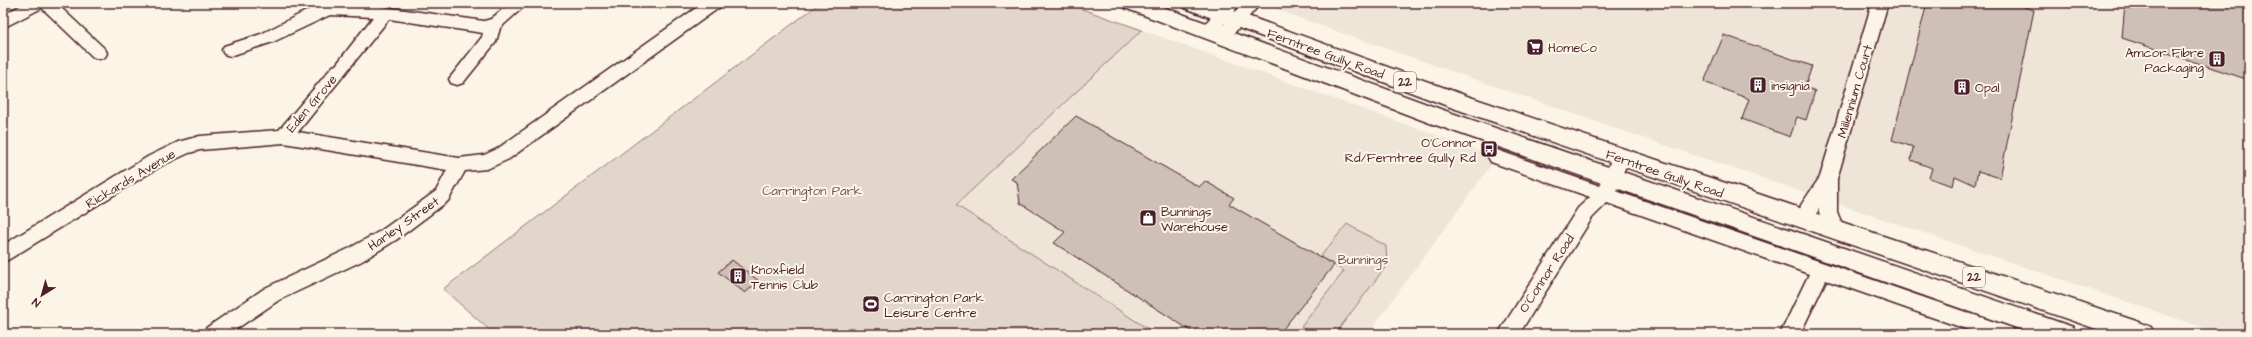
<svg xmlns="http://www.w3.org/2000/svg" width="2252" height="337" viewBox="0 0 2252 337" font-family="'Architects Daughter',sans-serif">
	<rect width="100%" height="100%" fill="#fcf5e5"/>
	<filter id="ink" filterUnits="userSpaceOnUse"><feTurbulence type="fractalNoise" baseFrequency=".025" numOctaves="2"/><feDisplacementMap in="SourceGraphic" scale="8" xChannelSelector="R" yChannelSelector="G"/><feConvolveMatrix kernelMatrix="1 2 1 2 8 2 1 2 1" color-interpolation-filters="sRGB"/></filter>
	<g filter="url(#ink)">
		<!-- built -->
		<g fill="#eee5d7">
			<path d="M1262 3H2249V334H2222L1626 132 1293 16Z"/>
			<path d="M1142 30 1497 157 1368 334H1156L956 205Z"/>
		</g>
		<!-- green -->
		<g fill="#e2d5ca" stroke="#967a7a">
			<path d="M820 3H1065L1142 30 956 205 1156 334H494L443 289Z"/>
			<path d="M1347 224 1386 246 1387 265 1335 334H1312L1301 327 1344 271 1320 257Z"/>
		</g>
		<!-- building -->
		<g fill="#cfc0b7" stroke="#4a1f2b">
			<path d="M1927 3H2013L2034 10 2000 178 1978 171 1975 185 1955 176 1953 186 1929 178 1932 168 1911 160 1913 147 1892 140Z"/>
			<path d="M2125 3H2249V80L2122 38Z"/>
			<path d="M1724 35 1812 66 1805 87 1815 91 1806 120 1797 117 1790 137 1742 119 1749 99 1704 82Z"/>
			<path d="M1076 116 1199 187 1205 181 1234 198 1229 204 1334 265 1279 334H1196L1054 243 1065 232 1020 203 1017 182 1011 179Z"/>
			<path d="M732 260 759 281 745 293 718 272Z"/>
		</g>
		<g fill="none" stroke-linecap="round" stroke-linejoin="round">
			<!-- minor casing -->
			<g stroke="#4a1f2b" stroke-width="3">
				<g id="minor">
					<path d="M25 3H56L105 49 107 53 105 57 99 59 93 57 42 8 3 28V15Z"/>
					<path d="M330 3H355L484 21 491 19 510 3H528L500 28 496 42 463 83 457 85 451 83 449 79 482 37 483 33 389 19 298 132 459 158 484 155 497 149 703 3H722L720 7 509 159 487 169 465 171 448 201 396 240 362 261 279 300 229 334H203L206 328 265 288 348 249 382 230 436 191 447 170 284 143 200 150 189 153 161 166 3 263V245L149 156 178 142 200 136 279 130 333 66 336 65 373 17 330 15 273 42 230 56 224 54 222 50 224 46 261 34 310 9Z"/>
					<path d="M1224 3H1241L1222 26 1244 3H1261L1227 41 1221 43 1215 41 1213 37 1214 34 1207 38 1201 36 1199 32 1201 28Z"/>
					<path d="M1872 3H1888L1837 179V212L1845 231 1843 236 1836 239 1829 236 1819 212V207L1814 226 1807 228 1800 226 1798 221 1801 205 1820 177Z"/>
					<path d="M1497 150 1600 186 1614 153 1620 151 1626 153 1629 158 1616 191 2012 328 2015 334H1980L1826 280 1800 334H1780L1809 274 1607 203 1592 218 1519 334H1498L1578 208 1590 197 1491 162 1488 157 1491 152Z"/>
				</g>
			</g>
			<!-- major casing -->
			<g stroke="#4a1f2b" stroke-width="3">
				<g id="major">
					<path d="M1122 3H1152L1443 110 2073 327 2076 334H2034L1427 122 1125 8Z"/>
					<path d="M1182 3H1212L1467 96 2142 323 2151 327 2154 334H2111L1453 108 1185 8Z"/>
				</g>
			</g>
			<!-- minor -->
			<use href="#minor" fill="#fcf5e5" fill-rule="evenodd"/>
			<!-- major -->
			<use href="#major" fill="#fcf5e5" fill-rule="evenodd"/>
		</g>
	</g>
	<!-- icons -->
	<defs>
		<g id="supermarket-square" transform="scale(0.9)"><rect x="-9" y="-9" width="18" height="18" rx="4" fill="#4a1f2b" stroke="#fcf5e5"/><path d="M-6-5.5h2.5l.6 2H6L4.5 2H-2.5L-4.4-4H-6ZM-1.5 3.2a1.3 1.3 0 1 0 .1 0ZM3 3.2a1.3 1.3 0 1 0 .1 0Z" fill="#fff"/></g>
		<g id="building-square" transform="scale(0.9)"><rect x="-9" y="-9" width="18" height="18" rx="4" fill="#4a1f2b" stroke="#fcf5e5"/><path d="M-4-6H4V6H1V3H-1V6H-4ZM-2.5-4.3h1.7v1.8h-1.7ZM.8-4.3h1.7v1.8H.8ZM-2.5-1h1.7V.8h-1.7ZM.8-1h1.7V.8H.8Z" fill="#fff"/></g>
		<g id="bus-square" transform="scale(0.9)"><rect x="-9" y="-9" width="18" height="18" rx="4" fill="#4a1f2b" stroke="#fcf5e5"/><path d="M-5-6H5V4H4V6H2V4H-2V6H-4V4H-5ZM-3.5-4V0h7V-4ZM-3.5 1.2v1.5H-2V1.2ZM2 1.2v1.5H3.5V1.2Z" fill="#fff"/></g>
		<g id="shop-square" transform="scale(0.9)"><rect x="-9" y="-9" width="18" height="18" rx="4" fill="#4a1f2b" stroke="#fcf5e5"/><path d="M-5-2.5h2.3a2.7 3.5 0 0 1 5.4 0H5L5.5 6h-11ZM-1.5-2.5h3a1.5 2.3 0 0 0-3 0Z" fill="#fff"/></g>
		<g id="stadium-square" transform="scale(0.9)"><rect x="-9" y="-9" width="18" height="18" rx="4" fill="#4a1f2b" stroke="#fcf5e5"/><path d="M0-5a6.5 5 0 1 0 0 10a6.5 5 0 1 0 0-10ZM-3.5-1.8h7v3.6h-7Z" fill="#fff"/></g>
	</defs>
	<g fill-rule="evenodd">
		<use href="#supermarket-square" x="1535" y="47"/>
		<use href="#building-square" x="2217" y="59"/>
		<use href="#building-square" x="1758" y="85"/>
		<use href="#building-square" x="1962" y="87"/>
		<use href="#bus-square" x="1489" y="149"/>
		<use href="#shop-square" x="1148" y="218"/>
		<use href="#building-square" x="738" y="276"/>
		<use href="#stadium-square" x="871" y="304"/>
	</g>
	<g text-anchor="middle" stroke-width="4" stroke-linejoin="round" paint-order="stroke">
		<!-- shield labels -->
		<g fill="#fcf5e5" stroke="#7f5f63" stroke-width="1">
			<rect x="1394" y="72" width="22" height="20" rx="3"/>
			<rect x="1963" y="267" width="22" height="20" rx="3"/>
		</g>
		<g font-size="12" font-weight="bold" fill="#4a1f2b">
			<text x="1405" y="86">22</text>
			<text x="1974" y="281">22</text>
		</g>
		<!-- poi labels -->
		<g font-size="13" fill="#4a1f2b" stroke="#fcf5e5" text-anchor="start">
			<text x="1548" y="52">HomeCo</text>
			<text x="2204" y="57" text-anchor="end">Amcor Fibre<tspan x="2204" dy="15">Packaging</tspan></text>
			<text x="1771" y="90">insignia</text>
			<text x="1975" y="92">Opal</text>
			<text x="1476" y="147" text-anchor="end">O'Connor<tspan x="1476" dy="15">Rd/Ferntree Gully Rd</tspan></text>
			<text x="1161" y="216">Bunnings<tspan x="1161" dy="15">Warehouse</tspan></text>
			<text x="751" y="274">Knoxfield<tspan x="751" dy="15">Tennis Club</tspan></text>
			<text x="884" y="302">Carrington Park<tspan x="884" dy="15">Leisure Centre</tspan></text>
		</g>
		<!-- street labels -->
		<g font-size="13" fill="#4a1f2b" stroke="#fcf5e5">
			<text transform="translate(1326 53) rotate(20)" y="5">Ferntree Gully Road</text>
			<text transform="translate(1854 91) rotate(-74)" y="5">Millennium Court</text>
			<text transform="translate(311 103) rotate(-50)" y="5">Eden Grove</text>
			<text transform="translate(1665 173) rotate(19)" y="5">Ferntree Gully Road</text>
			<text transform="translate(130 178) rotate(-31)" y="5">Rickards Avenue</text>
			<text transform="translate(403 223) rotate(-35)" y="5">Harley Street</text>
			<text transform="translate(1546 273) rotate(-57)" y="5">O'Connor Road</text>
		</g>
		<!-- park labels -->
		<g font-size="13" fill="#704c53" stroke="#fcf5e5">
			<text x="812" y="195">Carrington Park</text>
			<text x="1363" y="264">Bunnings</text>
		</g>
	</g>
	<!-- margin -->
	<rect width="2252" height="337" fill="none" stroke="#fcf5e5" stroke-width="16"/>
	<rect x="8" y="8" width="2236" height="321" fill="none" stroke="#4a1f2b" stroke-width="1.5" filter="url(#ink)"/>
	<!-- north arrow -->
	<g transform="translate(42 295) rotate(217)" stroke="#fcf5e5" stroke-width="3" paint-order="stroke">
	<path d="M0-3L7 15L0 10L-7 15Z" fill="#4a1f2b"/>
	<text y="-6" font-size="11" font-weight="bold" text-anchor="middle" fill="#4a1f2b">N</text>
	</g>
</svg>
